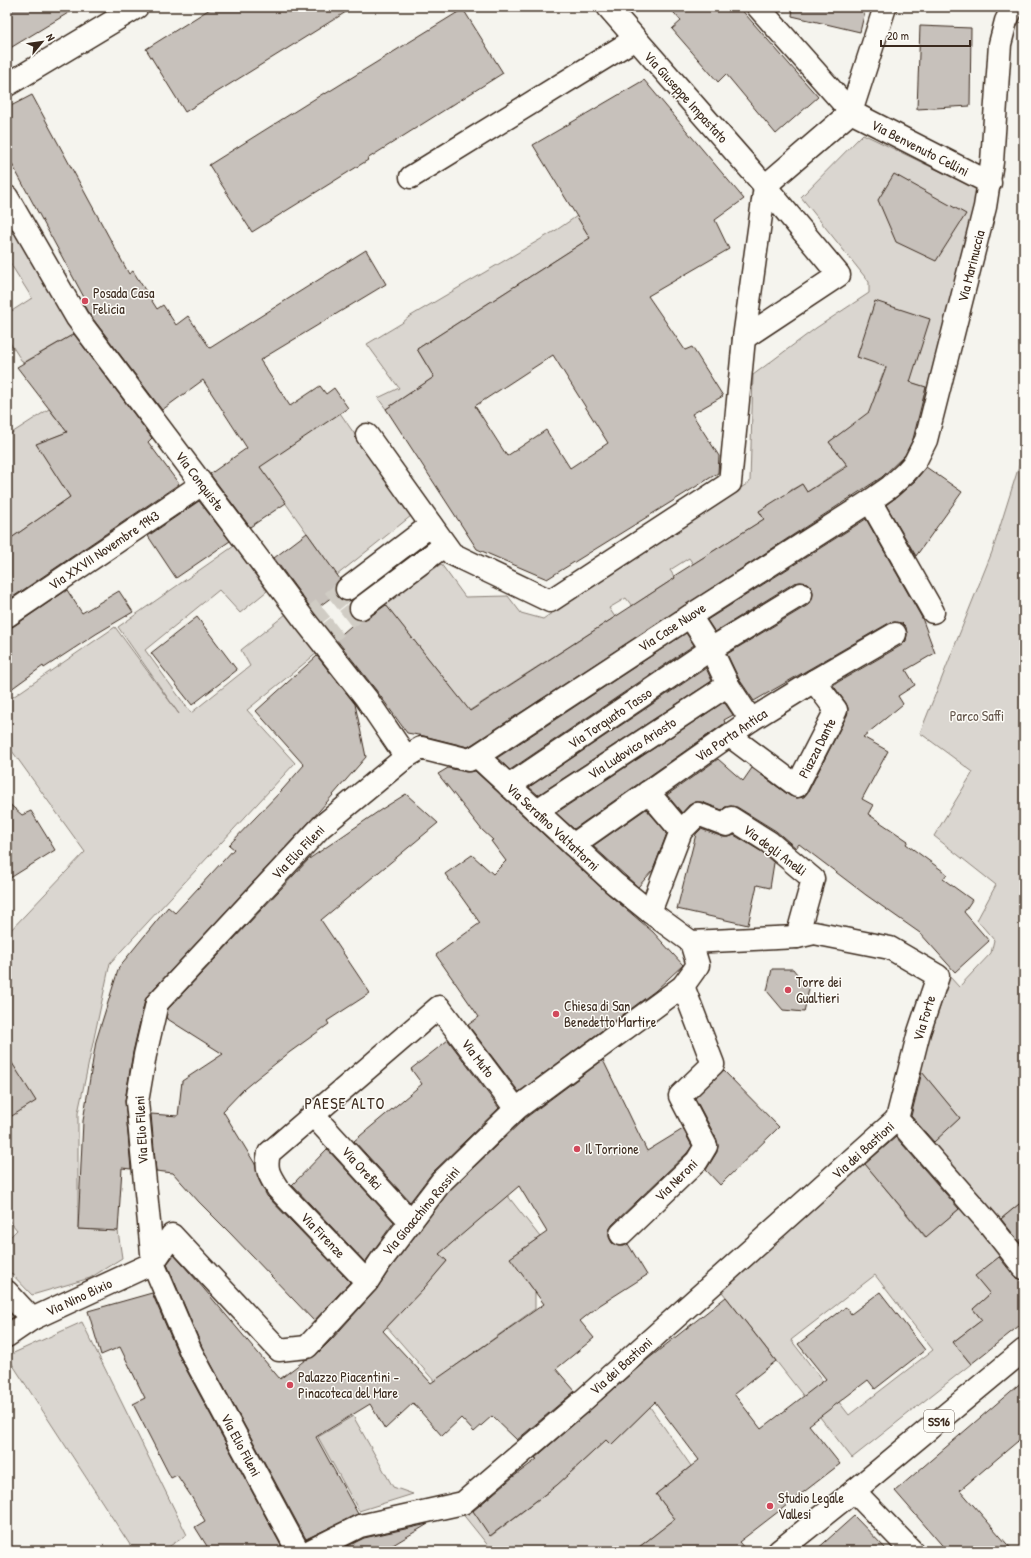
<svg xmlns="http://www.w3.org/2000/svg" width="1031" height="1558" viewBox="0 0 1031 1558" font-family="'Patrick Hand',sans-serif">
	<rect width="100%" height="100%" fill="#f5f4ee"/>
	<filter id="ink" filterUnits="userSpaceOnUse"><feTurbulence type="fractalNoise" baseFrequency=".025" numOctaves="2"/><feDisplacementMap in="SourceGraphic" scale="8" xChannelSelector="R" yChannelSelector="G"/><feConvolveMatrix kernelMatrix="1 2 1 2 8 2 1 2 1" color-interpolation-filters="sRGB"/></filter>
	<g filter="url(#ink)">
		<!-- green -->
		<g fill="#dad6d0" stroke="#8a8077" fill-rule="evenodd">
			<path d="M863 134 983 192 954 299 928 388 883 373 875 394 894 399 867 447 851 426 829 442 847 465 807 492 802 484 789 491 794 500 759 511 764 519 693 564 689 558 670 570 675 578 632 606 626 598 609 608 615 617 464 714 450 686 385 604 441 564 465 597 508 596 521 613 543 619 661 539 750 482 753 375 816 328 869 293V282L801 197Z"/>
			<path d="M577 216 590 238 417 349 434 377 386 409 378 398 399 388 367 344 402 323 409 317 558 229Z"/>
			<path d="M7 219 74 334 23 363 7 338V314L32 298 10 263 7 264Z"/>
			<path d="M49 409 67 432 37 444 70 497 7 541V436Z"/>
			<path d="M340 413 411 516 337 575 259 466Z"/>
			<path d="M1024 450V1200L997 1222 931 1144 960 1118 919 1069 950 977 959 987 991 953 994 940 977 920 996 885 934 836 973 772 920 733 992 552Z"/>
			<path d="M234 546 267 591 240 613 219 590 145 650 191 713 250 666 241 650 286 614 317 653 247 710 295 763 110 963 78 1113V1229L118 1231 122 1258 90 1278 32 1295 7 1269V1240L17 1230 7 1218V934L85 852 7 744V701L115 627 179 714 118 627Z"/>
			<path d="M863 1161 925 1237 962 1207 1002 1255 976 1276 990 1294 973 1309 982 1320 953 1342 971 1364 852 1458 719 1288ZM875 1275 933 1350 849 1415 791 1340Z"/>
			<path d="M507 1195 540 1237 511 1258 535 1292V1309L454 1367 436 1383 387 1327 426 1285 447 1261 439 1254Z"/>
			<path d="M82 1322 187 1535 162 1551H134L7 1356Z"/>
			<path d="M650 1407 691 1466 656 1494 675 1519 634 1551H486L490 1548 461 1512 471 1508 491 1536 557 1485 606 1440 611 1445Z"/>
			<path d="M353 1416 393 1487 413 1494 359 1511 318 1437Z"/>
		</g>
		<!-- building -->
		<g fill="#c7c1bb" stroke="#3b2a1e" fill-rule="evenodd">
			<path d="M7 7H78L7 50Z"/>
			<path d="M213 7H354L185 112 146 49Z"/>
			<path d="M669 7H739L818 97 776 134 726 74 718 82 672 29 681 21Z"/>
			<path d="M793 7H866L860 32 792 16Z"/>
			<path d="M463 9 503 73 367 159 368 160 252 232 209 165 324 93 325 94Z"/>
			<path d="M920 26 971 28 970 106 917 109Z"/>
			<path d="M644 80 744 199 715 220 729 249 648 296 685 350 692 347 723 396 692 414 719 456 718 473 547 579 477 549 386 409 434 377 417 349 590 238 533 145ZM553 355 608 443 570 468 546 430 507 456 475 406Z"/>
			<path d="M32 95 129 274 133 271 157 309 163 305 176 325 188 316 210 348 366 250 386 284 260 360 290 406 320 386 326 394 334 388 348 408 260 467 286 503 250 527 210 474 247 448 203 380 162 410 87 311 83 303 86 301 7 155V108Z"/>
			<path d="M894 174 966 214 936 261 896 242 878 200Z"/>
			<path d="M875 301 930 319 910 382 926 387 913 439 905 455 882 477 471 745 468 747 424 736 407 733 376 690 336 639 358 620H363L368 618 386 605 470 711 675 578 674 576 764 519 759 511 802 484 807 492 848 466 829 442 869 412 886 367 857 357Z"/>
			<path d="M74 334 152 438 148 442 179 484 7 601V541L70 497 36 444 67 432 17 367Z"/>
			<path d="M926 467 962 492 916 556 886 505 898 496 915 481Z"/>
			<path d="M199 501 230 541 176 578 148 536Z"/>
			<path d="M866 519 922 618 935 653 906 670 915 685 898 696 903 704 863 737 888 751 862 799 873 805 868 814 908 841 906 844 947 874 943 879 972 900 964 912 989 941 955 972 920 933 866 895 799 844 796 848 776 831 737 807 731 806 725 807 722 810 702 802H696L689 805 682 813 667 795 718 759 743 781 752 768 790 796 797 798 804 797 808 792 847 715 848 708 846 703 833 685 902 645 906 641 907 634 906 627 902 623 895 622 889 623 754 701 739 679 727 654 808 605 812 600 813 593 812 588 807 583 800 582 794 583 715 632 707 620Z"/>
			<path d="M307 533 340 579 335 585 336 594 313 611 274 558Z"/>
			<path d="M67 590 82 613 119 591 133 612 96 634 44 668 43 666 7 692V628L14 626Z"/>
			<path d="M197 617 237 670 192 705 151 653Z"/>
			<path d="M686 633 694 645 510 770 497 758Z"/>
			<path d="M317 656 355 704 366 757 313 818 148 995 145 1000 133 1052 125 1100 131 1169 122 1168 118 1231 78 1229 83 1121 96 1041 119 967 168 907 175 913 234 849 229 845 283 789 304 765 256 711Z"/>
			<path d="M706 668 712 681 538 795 529 787Z"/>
			<path d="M724 702 733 715 724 720 725 723 574 829 556 813Z"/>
			<path d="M448 768 466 772 475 771 606 892 653 932 683 965 655 991 519 1092 468 1025 479 1017 436 955 480 923 445 874 472 855 493 874 506 861 491 841 493 840 482 830 438 774Z"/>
			<path d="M406 794 438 823 321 920 370 993 327 1021 329 1024 290 1052 256 1079 244 1089 223 1111 255 1164 259 1180 267 1196 350 1282 314 1321 230 1233 199 1202 173 1173 156 1171 151 1114 178 1116 182 1081 223 1054 166 1018 168 1009 309 859 382 809Z"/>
			<path d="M7 802 22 815 31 811 55 850 7 880Z"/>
			<path d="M646 809 667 833 653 870 638 887 593 846Z"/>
			<path d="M701 829 723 837H729L734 835 762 852 774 863 770 888 757 885 748 925 677 909 696 834Z"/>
			<path d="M772 969H793L809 989 804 1012 783 1010 767 991Z"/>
			<path d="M448 1040 499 1108 432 1173 410 1202 354 1141 422 1084 411 1069Z"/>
			<path d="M7 1055 36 1101 7 1119Z"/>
			<path d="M603 1060 647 1151 683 1129 692 1146 687 1153 612 1225 609 1230V1237L612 1243 618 1246H624L628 1244 647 1275 600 1305 580 1321 594 1338 556 1369 575 1391 517 1440 492 1416 474 1432 461 1418 442 1436 413 1403 385 1429 370 1404 316 1437 358 1514 306 1539 202 1347 167 1264 174 1255 199 1283 280 1379 305 1360 316 1355 332 1339 376 1290 390 1269 450 1190 524 1119ZM519 1186 547 1232 510 1258 544 1304 431 1383 383 1331 425 1287 447 1261 439 1254Z"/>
			<path d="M723 1070 779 1127 720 1185 706 1170 717 1152 718 1146 717 1140 695 1098Z"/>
			<path d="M922 1072 960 1118 934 1142 911 1116Z"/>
			<path d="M896 1137 959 1209 926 1237 865 1164Z"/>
			<path d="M327 1149 394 1222 365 1262 292 1185Z"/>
			<path d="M1024 1200V1248L1001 1219Z"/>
			<path d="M999 1257 1014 1276 1019 1279 1024 1280V1322L971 1364 953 1342 982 1320 973 1309 990 1294 975 1276Z"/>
			<path d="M880 1292 925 1350 875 1389 868 1380 809 1425 840 1464 739 1542 747 1551H634L675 1519 656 1494 699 1460 655 1402 611 1445 606 1440 557 1485 490 1536 473 1511 513 1477 537 1459 535 1458 648 1359 726 1297 776 1361 734 1394 761 1429 826 1379 798 1344 846 1307 851 1314Z"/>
			<path d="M152 1293 180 1358 284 1551H210L195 1527 205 1521 191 1496 177 1475 171 1478 133 1404 145 1398 120 1347 101 1355 88 1311Z"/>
			<path d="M1024 1380V1436L960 1490 1013 1551H947L895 1491Z"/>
			<path d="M854 1516 888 1551H815Z"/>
			<path d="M428 1524 383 1551H338L364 1538Z"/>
		</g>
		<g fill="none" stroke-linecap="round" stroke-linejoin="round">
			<!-- minor-tunnel -->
			<g stroke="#d0ccc4" stroke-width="22" stroke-dasharray="22 11" stroke-linecap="butt">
				<path d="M306 622 347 589"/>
				<path d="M320 640 361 608"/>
			</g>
			<!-- minor casing -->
			<g stroke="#3b2a1e" stroke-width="25">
				<g id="minor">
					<path d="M608 7 765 186 839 275 744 338"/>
					<path d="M758 7 851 112 990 183"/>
					<path d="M7 85 137 7"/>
					<path d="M411 177 635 39"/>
					<path d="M7 197 77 318 306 622 366 698 406 757"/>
					<path d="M367 435 452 554 550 601 730 483 744 338 765 186 851 112 885 7"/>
					<path d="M870 501 933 612"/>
					<path d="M347 589 431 525"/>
					<path d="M361 608 445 545"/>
					<path d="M7 616 202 484"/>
					<path d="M690 616 711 649 728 685 751 720"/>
					<path d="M730 736 797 786 836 710 814 681"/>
					<path d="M477 756 690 616 870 501 890 487 906 472 915 462 926 440 985 207 992 162 1000 44 1006 21 1013 7"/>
					<path d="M509 786 711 649 801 594"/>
					<path d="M648 792 681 831"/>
					<path d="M536 811 728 685"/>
					<path d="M573 845 751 720 814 681 895 634"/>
					<path d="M650 912 681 831 698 814 727 825 731 818 769 842 813 879 797 937"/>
					<path d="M691 942 797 937 814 933 890 948 938 976 919 1032 897 1119 990 1225 1024 1268"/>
					<path d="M313 1115 411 1222"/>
					<path d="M621 1234 697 1161 706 1146 680 1096 713 1064 683 986"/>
					<path d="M153 1263 172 1235 279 1350 307 1347 367 1282 380 1262 441 1182 516 1109 683 986 698 965 691 942"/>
					<path d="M367 1282 278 1189C269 1175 265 1169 269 1153L439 1007 516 1109"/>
					<path d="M7 1292 32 1319"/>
					<path d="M7 1336 32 1319 153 1263"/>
					<path d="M854 1491 912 1551"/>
					<path d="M298 1551 191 1352 153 1263 137 1102 145 1055 157 1003 321 827 406 757 421 748 469 760 477 756 614 883 650 912 691 942"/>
					<path d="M310 1551 360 1526 463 1503 579 1404 897 1119"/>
				</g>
			</g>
			<!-- major casing -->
			<g stroke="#3b2a1e" stroke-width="25">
				<path id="major" d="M779 1551 854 1491 1024 1350"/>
			</g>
			<!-- minor -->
			<use href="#minor" stroke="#fdfcf7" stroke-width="22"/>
			<!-- major -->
			<use href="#major" stroke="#fdfcf7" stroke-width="22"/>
		</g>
	</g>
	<!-- markers -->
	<g fill="#d1495b" stroke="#fdfcf7" stroke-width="1.5">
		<circle cx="85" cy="301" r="4"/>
		<circle cx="788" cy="990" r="4"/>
		<circle cx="556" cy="1014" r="4"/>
		<circle cx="577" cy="1149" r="4"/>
		<circle cx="290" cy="1385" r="4"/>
		<circle cx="770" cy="1506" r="4"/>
	</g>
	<g text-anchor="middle" stroke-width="3" stroke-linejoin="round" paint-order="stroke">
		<!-- shield labels -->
		<rect fill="#fdfcf7" stroke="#75695f" stroke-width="1" x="924" y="1410" width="30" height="22" rx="3"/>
		<g font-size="13" font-weight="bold" fill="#3b2a1e">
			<text x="939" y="1426">SS16</text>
		</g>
		<!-- street labels -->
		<g font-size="14" fill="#3b2a1e" stroke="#fdfcf7">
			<text transform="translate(686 97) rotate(48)" y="5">Via Giuseppe Impastato</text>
			<text transform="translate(920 148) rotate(27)" y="5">Via Benvenuto Cellini</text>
			<text transform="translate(971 266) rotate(-76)" y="5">Via Marinuccia</text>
			<text transform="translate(200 481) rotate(53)" y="5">Via Conquiste</text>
			<text transform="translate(104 550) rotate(-34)" y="5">Via XXVII Novembre 1943</text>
			<text transform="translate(672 627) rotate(-33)" y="5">Via Case Nuove</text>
			<text transform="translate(610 718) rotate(-34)" y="5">Via Torquato Tasso</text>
			<text transform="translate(731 735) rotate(-34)" y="5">Via Porta Antica</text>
			<text transform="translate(632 748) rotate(-33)" y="5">Via Ludovico Ariosto</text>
			<text transform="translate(817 748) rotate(-63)" y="5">Piazza Dante</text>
			<text transform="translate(553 827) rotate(43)" y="5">Via Serafino Voltattorni</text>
			<text transform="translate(775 850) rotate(37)" y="5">Via degli Anelli</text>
			<text transform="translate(298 852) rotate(-46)" y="5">Via Elio Fileni</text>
			<text transform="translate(924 1018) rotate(-73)" y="5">Via Forte</text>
			<text transform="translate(478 1058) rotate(53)" y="5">Via Muto</text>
			<text transform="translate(141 1130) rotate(-93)" y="5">Via Elio Fileni</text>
			<text transform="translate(863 1150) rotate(-42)" y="5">Via dei Bastioni</text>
			<text transform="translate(362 1168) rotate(48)" y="5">Via Orefici</text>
			<text transform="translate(676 1180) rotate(-45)" y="5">Via Neroni</text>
			<text transform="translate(421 1211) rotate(-50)" y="5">Via Gioacchino Rossini</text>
			<text transform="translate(323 1235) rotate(46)" y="5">Via Firenze</text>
			<text transform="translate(79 1297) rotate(-25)" y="5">Via Nino Bixio</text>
			<text transform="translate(621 1366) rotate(-42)" y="5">Via dei Bastioni</text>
			<text transform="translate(241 1445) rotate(62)" y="5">Via Elio Fileni</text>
		</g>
		<!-- poi labels -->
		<g font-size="14" fill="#3b2a1e" stroke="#fdfcf7" text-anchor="start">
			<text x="93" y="298">Posada Casa<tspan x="93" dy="16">Felicia</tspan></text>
			<text x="796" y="987">Torre dei<tspan x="796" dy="16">Gualtieri</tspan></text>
			<text x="564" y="1011">Chiesa di San<tspan x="564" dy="16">Benedetto Martire</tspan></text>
			<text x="585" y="1154">Il Torrione</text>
			<text x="298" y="1382">Palazzo Piacentini -<tspan x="298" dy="16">Pinacoteca del Mare</tspan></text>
			<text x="778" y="1503">Studio Legale<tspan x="778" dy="16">Vallesi</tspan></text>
		</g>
		<!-- park labels -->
		<g font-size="14" fill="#63554a" stroke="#fdfcf7">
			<text x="977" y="721">Parco Saffi</text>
		</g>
		<!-- quarter labels -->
		<g font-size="16" letter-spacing="1" fill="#3b2a1e" stroke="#fdfcf7">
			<text x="345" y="1109">PAESE ALTO</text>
		</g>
	</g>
	<!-- margin -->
	<rect width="1031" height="1558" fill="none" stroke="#fdfcf7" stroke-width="24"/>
	<rect x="12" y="12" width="1007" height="1534" fill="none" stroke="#3b2a1e" stroke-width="1.5" filter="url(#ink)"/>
	<!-- north arrow -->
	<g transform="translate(42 42) rotate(61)" stroke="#fdfcf7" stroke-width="3" paint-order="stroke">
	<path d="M0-3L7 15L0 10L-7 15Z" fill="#3b2a1e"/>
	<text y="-6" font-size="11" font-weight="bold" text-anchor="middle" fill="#3b2a1e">N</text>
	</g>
	<!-- scale -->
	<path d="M881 40v6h89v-6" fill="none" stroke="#3b2a1e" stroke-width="2"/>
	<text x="887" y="40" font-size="12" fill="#3b2a1e" stroke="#fdfcf7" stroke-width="3" paint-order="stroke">20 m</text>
</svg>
